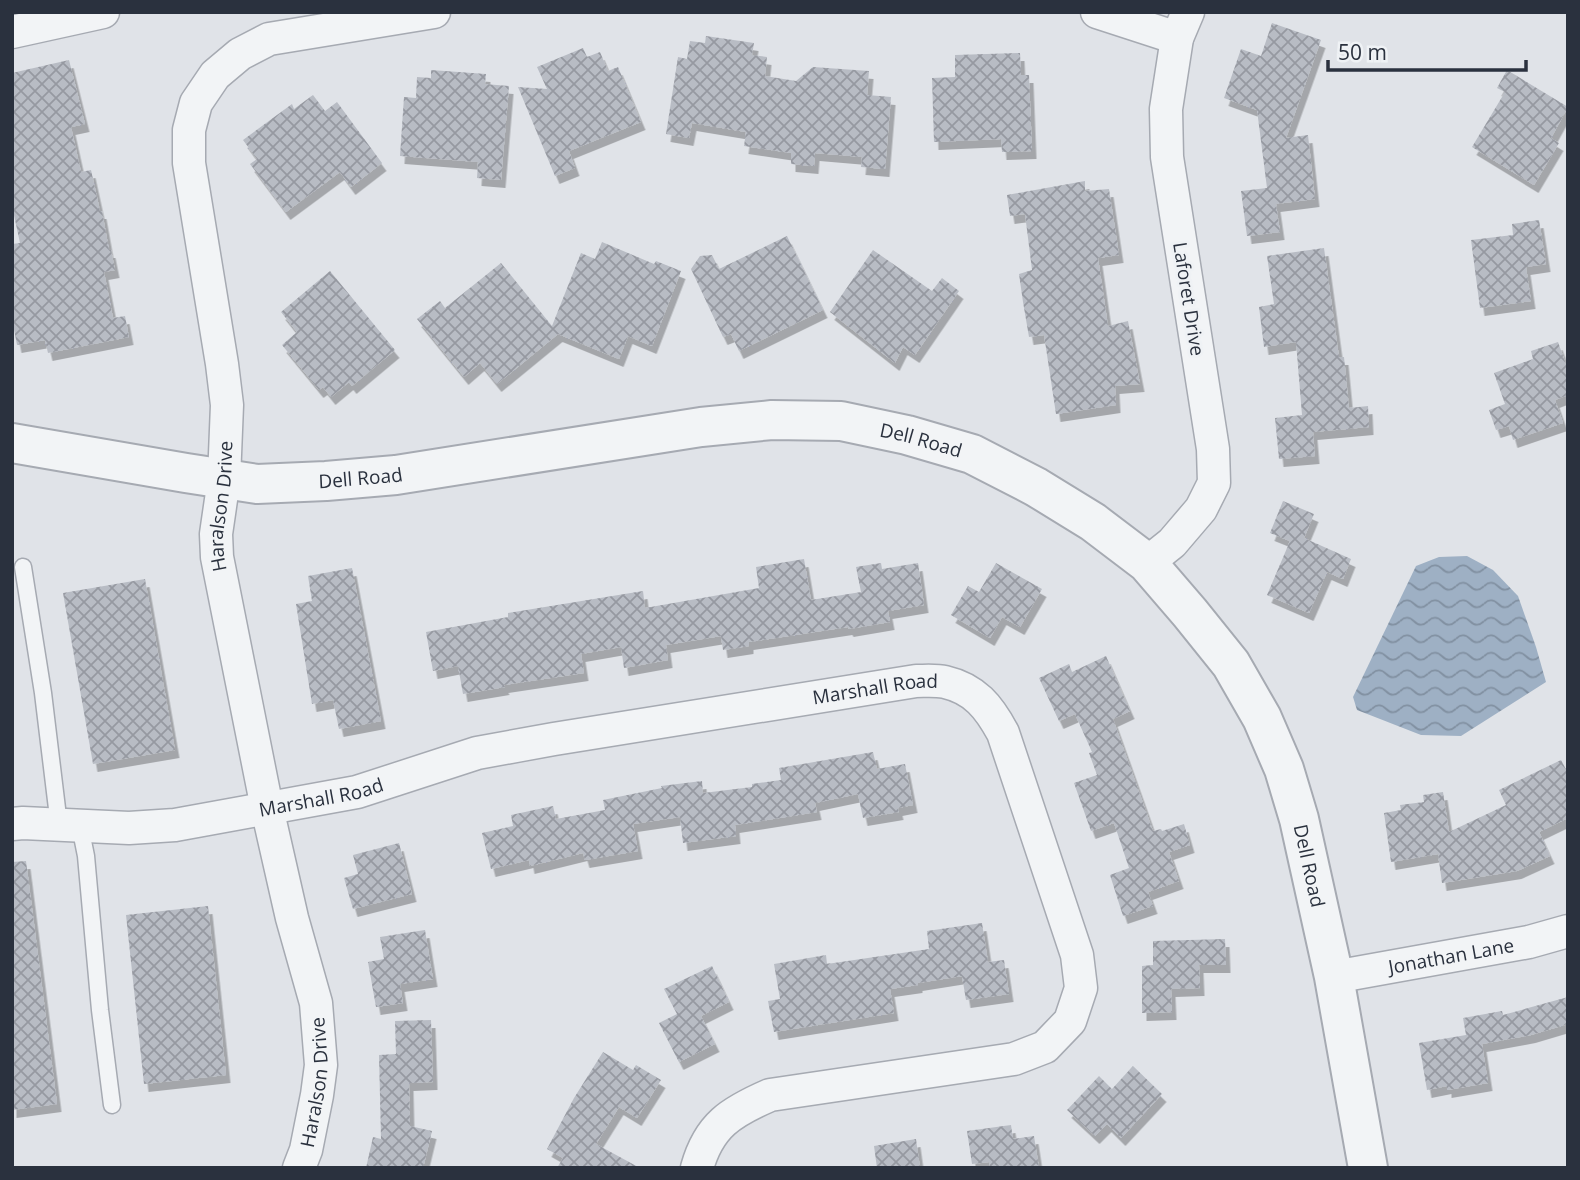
<svg xmlns="http://www.w3.org/2000/svg" width="1580" height="1180" viewBox="0 0 1580 1180" font-family="'Open Sans',sans-serif">
	<defs>
		<pattern id="water-waves" width="16" height="10" patternUnits="userSpaceOnUse" patternTransform="scale(1.75)"><rect width="16" height="10" fill="#9eb0c4"/><path d="M0 5q4-4 8 0t8 0" fill="none" stroke="#8190a1"/></pattern>
		<pattern id="building-cross-hatch" width="8" height="8" patternUnits="userSpaceOnUse" patternTransform="scale(1.75)"><rect width="8" height="8" fill="#b8bcc4"/><path d="M0 0l8 8M0 8l8-8" fill="none" stroke="#9699a1"/></pattern>
		<filter id="shadow"><feDropShadow dx="4.5" dy="8" stdDeviation="0" flood-color="#0004"/></filter>
	</defs>
	<rect width="100%" height="100%" fill="#e0e3e8"/>
	<!-- water -->
	<path fill="url(#water-waves)" d="M1467 556 1493 570 1518 596 1536 647 1546 682 1461 736 1421 735 1357 710 1353 697 1416 566 1439 557Z"/>
	<!-- building -->
	<g fill="url(#building-cross-hatch)" filter="url(#shadow)">
		<path d="M1272 23 1321 40 1286 138 1308 135 1315 199 1276 204 1280 232 1247 236 1241 191 1267 188 1257 110 1224 98 1241 49 1261 56Z"/>
		<path d="M706 36 754 43 752 55 767 57 765 76 796 81 813 67 869 71 867 95 891 97 885 169 861 167 862 157 815 153 814 166 791 164V153L744 146 746 132 692 123 689 138 666 134 678 57 687 59 690 41 705 43Z"/>
		<path d="M583 48 587 57 600 52 608 71 618 67 641 122 569 151 575 168 555 176 518 87 547 89 537 67Z"/>
		<path d="M1020 53 1021 75H1029L1032 151 1002 152 1001 139 934 142 932 78 955 77V55Z"/>
		<path d="M69 60 85 124 71 127 81 172 91 170 100 211H102L109 250H111L115 270 104 272 113 318 125 316 129 337 48 353 45 340 17 345 12 319V244L20 243 12 206V73Z"/>
		<path d="M431 70 486 74 485 84 509 86 501 180 477 178 478 162 400 156 404 97 416 98 417 77 431 78Z"/>
		<path d="M1507 70 1568 107 1551 138 1559 143 1534 185 1472 147 1505 92 1497 88Z"/>
		<path d="M313 95 325 111 337 102 382 163 351 187 340 172 286 212 250 164 257 159 243 140 292 104 294 109Z"/>
		<path d="M1085 181V191L1109 189 1119 255 1098 258 1108 326 1128 321 1140 384 1115 386 1116 405 1056 414 1044 335 1029 337 1023 302 1019 274 1032 270 1025 214 1010 216 1007 195Z"/>
		<path d="M1539 220 1546 264 1526 267 1531 301 1480 308 1471 240 1513 235 1512 224Z"/>
		<path d="M787 236 823 310 739 351 731 334 723 337 691 269 700 256 712 255 719 269Z"/>
		<path d="M602 242 654 264 656 261 681 271 652 346 628 336 619 359 558 334 497 384 480 363 464 377 417 319 440 301 445 308 501 263 552 326 581 253 595 259Z"/>
		<path d="M1324 248 1339 357H1344L1349 408 1368 406 1369 427 1313 432 1315 456 1279 459 1275 418 1302 415 1296 342 1264 347 1259 307 1274 304 1267 256Z"/>
		<path d="M873 250 932 291 942 278 959 291 915 355 903 347 895 363 830 312Z"/>
		<path d="M330 271 395 350 352 386 349 382 331 397 323 387 319 390 282 345 297 332 281 312Z"/>
		<path d="M1558 342 1568 370V395L1555 400 1563 423 1513 440 1509 426 1496 430 1489 410 1505 404 1494 373 1533 359 1531 351Z"/>
		<path d="M1283 501 1314 514 1304 538 1351 559 1343 579 1327 572 1309 613 1267 595 1290 541 1270 533Z"/>
		<path d="M804 559 811 600 861 592 856 567 881 563 882 569 918 563 924 605 888 611 890 622 849 629 848 627 749 642V646L723 650 721 636 666 645 668 660 624 668 621 647 581 654 584 673 504 685 505 687 463 694 458 666 433 671 426 632 508 617V613L643 591 645 608 759 588 756 567Z"/>
		<path d="M996 563 1042 589 1020 627 1002 617 990 638 951 615 968 586 979 592Z"/>
		<path d="M352 568 381 721 339 729 333 700 312 704 296 604 312 601 308 576Z"/>
		<path d="M145 579 175 750 93 764 63 593Z"/>
		<path d="M1106 656 1130 711 1113 719 1153 831 1161 829 1162 831 1184 824 1190 845 1169 852 1179 881 1148 892 1153 906 1123 916 1110 875 1129 868 1114 823 1091 831 1074 783 1097 775 1089 753 1092 752 1075 714 1059 721 1039 678 1069 664 1072 672Z"/>
		<path d="M873 752 877 769 905 764 913 805 898 808 899 812 863 818 858 794 815 803 817 812 735 825 736 836 683 843 680 817 633 824 638 851 585 860 583 853 530 866 529 860 491 869 482 833 513 826 511 815 553 806 556 819 605 810 603 800 662 788 661 786 702 781 703 793 752 787V784L781 780 779 768Z"/>
		<path d="M1561 760 1568 773V818L1539 832 1550 856 1517 871 1442 883 1438 854 1391 862 1384 813 1401 810 1400 805 1424 802 1423 795 1443 792 1449 832 1506 805 1499 790Z"/>
		<path d="M399 843 412 894 353 909 344 878 358 874 353 855Z"/>
		<path d="M26 861 57 1104 12 1110V862Z"/>
		<path d="M208 906 226 1075 144 1084 126 915Z"/>
		<path d="M982 923 988 962 1004 960 1009 994 966 1000 962 976 918 983V985L890 989 894 1013 774 1032 768 1001 780 999 774 964 826 955 827 964 929 949 927 931Z"/>
		<path d="M425 930 433 979 400 984 403 1003 376 1007 368 962 384 959 380 937Z"/>
		<path d="M1225 939 1226 965H1199L1200 988 1171 989 1172 1012 1142 1013V966L1153 965V941Z"/>
		<path d="M712 966 729 1002 701 1016 715 1044 679 1062 659 1023 677 1014 664 989Z"/>
		<path d="M1568 997V1024L1531 1035 1482 1044 1488 1083 1447 1090V1086L1427 1090 1419 1043 1466 1035 1463 1018 1502 1011 1503 1015Z"/>
		<path d="M431 1020 433 1082 409 1083 410 1126 432 1131 423 1168H366L373 1137 381 1139 379 1055 396 1054 395 1021Z"/>
		<path d="M603 1052 633 1070 636 1065 661 1080 637 1118 619 1107 596 1144 640 1168H557L563 1158 547 1149 574 1098Z"/>
		<path d="M1133 1066 1162 1094 1121 1138 1107 1124 1095 1136 1067 1110 1099 1076 1112 1089Z"/>
		<path d="M1011 1125 1013 1139 1034 1136 1039 1168H990L989 1162 972 1164 967 1131Z"/>
		<path d="M916 1139 920 1168H877L874 1146Z"/>
	</g>
	<g fill="none" stroke-linecap="round" stroke-linejoin="round">
		<!-- service casing -->
		<g stroke="#a6aab2" stroke-width="19">
			<g id="service">
				<path d="M23 567 43 693 59 825"/>
				<path d="M80 826 86 856 100 1010 112 1105"/>
			</g>
		</g>
		<!-- minor casing -->
		<g stroke="#a6aab2" stroke-width="35">
			<g id="minor">
				<path d="M1097 12 1177 38"/>
				<path d="M12 32 103 12"/>
				<path d="M1147 563 1172 543 1201 509 1214 483 1213 449 1167 157 1166 109 1177 38 1188 12"/>
				<path id="s1" d="M12 824 23 823 129 828 175 825 357 792 477 753 554 739 916 681C925 681 936 680 945 682 975 689 989 707 1003 733L1077 955 1081 988 1070 1021 1045 1047 1014 1059 770 1095C731 1112 709 1125 697 1168"/>
				<path id="s2" d="M1334 977 1529 942 1568 931"/>
				<path id="s3" d="M299 1168 306 1150 317 1095 321 1065 316 1003 292 918 267 808 217 557 216 534 224 479 227 405 222 364 189 163V130L196 103 215 75 240 54 269 39 434 12"/>
			</g>
		</g>
		<!-- tertiary casing -->
		<g stroke="#a6aab2" stroke-width="42">
			<g id="tertiary">
				<path id="s4" d="M12 443 186 473 257 484 326 481 396 475 701 427 772 420 841 421 907 435 972 454 1036 487 1093 522 1147 563 1190 613 1231 664 1262 718 1284 769 1299 819 1334 977 1368 1168"/>
			</g>
		</g>
		<!-- service -->
		<use href="#service" stroke="#f2f4f6" stroke-width="16"/>
		<!-- minor -->
		<use href="#minor" stroke="#f2f4f6" stroke-width="32"/>
		<!-- tertiary -->
		<use href="#tertiary" stroke="#f2f4f6" stroke-width="38"/>
	</g>
	<g text-anchor="middle" stroke-width="6" stroke-linejoin="round" paint-order="stroke">
		<!-- street labels -->
		<g font-size="19" fill="#2a313e" stroke="#eff2f5">
			<text transform="translate(1189 299) rotate(81)" y="7">Laforet Drive</text>
			<text dy="7" stroke="none"><textPath href="#s4" startOffset="919">Dell Road</textPath></text>
			<text dy="7" stroke="none"><textPath href="#s4" startOffset="352">Dell Road</textPath></text>
			<text dy="7" stroke="none"><textPath href="#s3" startOffset="676">Haralson Drive</textPath></text>
			<text dy="7" stroke="none"><textPath href="#s1" startOffset="878">Marshall Road</textPath></text>
			<text dy="7" stroke="none"><textPath href="#s1" startOffset="312">Marshall Road</textPath></text>
			<text dy="7" stroke="none"><textPath href="#s4" startOffset="1528">Dell Road</textPath></text>
			<text dy="7" stroke="none"><textPath href="#s2" startOffset="119">Jonathan Lane</textPath></text>
			<text dy="7" stroke="none"><textPath href="#s3" startOffset="88">Haralson Drive</textPath></text>
		</g>
	</g>
	<!-- border -->
	<rect width="1580" height="1180" fill="none" stroke="#2a313e" stroke-width="28"/>
	<!-- scale -->
	<path d="M1328 60v10h198v-10" fill="none" stroke="#2a313e" stroke-width="3.5"/>
	<text x="1338" y="60" font-size="21" fill="#2a313e" stroke="#eff2f5" stroke-width="5" paint-order="stroke">50 m</text>
</svg>
